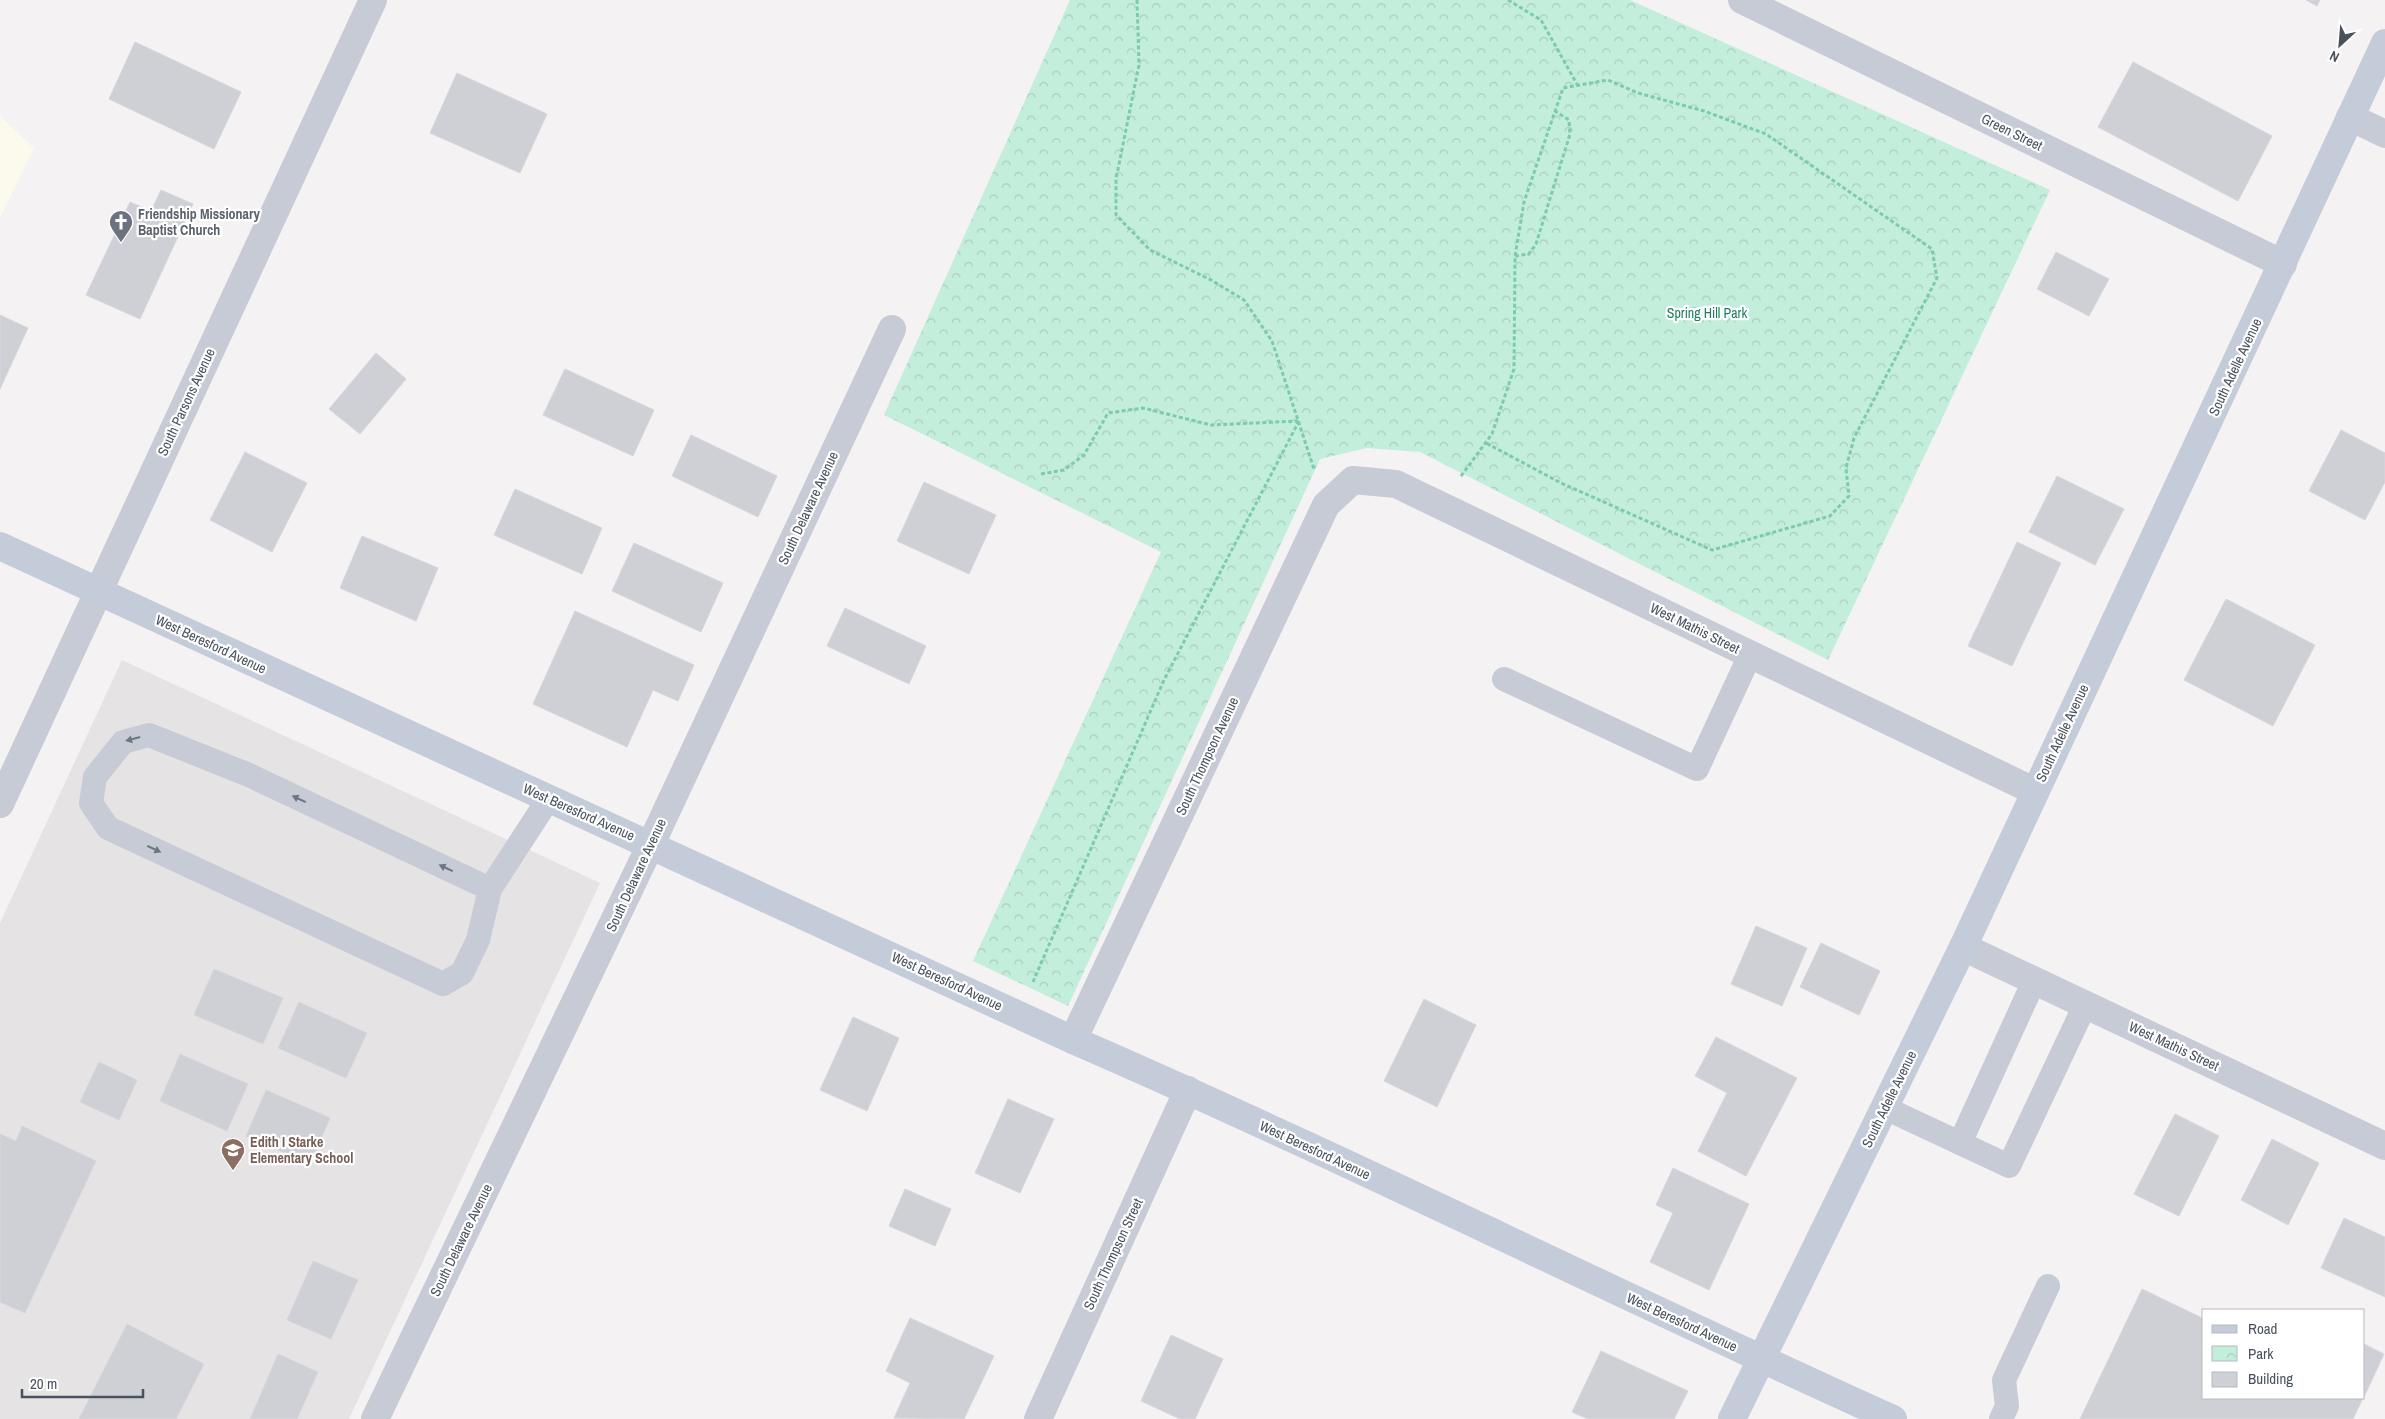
<svg xmlns="http://www.w3.org/2000/svg" width="2385" height="1419" viewBox="0 0 2385 1419" font-family="'Archivo Narrow',sans-serif">
	<defs>
		<pattern id="park-crowns" width="20" height="18" patternUnits="userSpaceOnUse" patternTransform="scale(1.25)"><rect width="20" height="18" fill="#c3eedb"/><path d="M2 6a3 3 0 1 1 6 0M12 15a3 3 0 1 1 6 0" fill="none" stroke="#a9cebe"/></pattern>
	</defs>
	<rect width="100%" height="100%" fill="#f4f2f2"/>
	<!-- commercial -->
	<path fill="#fcfaed" d="M0 116 34 148 0 218Z"/>
	<!-- education -->
	<path fill="#e5e3e3" d="M122 660 600 883 349 1419H0V923Z"/>
	<!-- park -->
	<path fill="url(#park-crowns)" d="M1070 0H1630L2050 190 1828 660 1420 452 1367 448 1320 459 1068 1006 973 961 1161 552 884 415Z"/>
	<!-- building -->
	<g fill="#cfd0d6" stroke="#d6d7dc">
		<path d="M2306 0H2320L2317 6Z"/>
		<path d="M135 42 241 92 214 149 109 99Z"/>
		<path d="M2133 62 2272 136 2238 201 2098 127Z"/>
		<path d="M457 73 547 114 520 173 430 133Z"/>
		<path d="M161 190 193 204 140 319 86 295 130 202 151 211Z"/>
		<path d="M2056 252 2109 279 2089 316 2037 289Z"/>
		<path d="M0 315 28 328 0 389Z"/>
		<path d="M376 353 406 379 360 434 329 409Z"/>
		<path d="M565 369 654 410 633 456 543 415Z"/>
		<path d="M2341 430 2385 453V482L2365 520 2309 491Z"/>
		<path d="M691 435 777 476 758 517 672 476Z"/>
		<path d="M245 452 307 483 272 552 210 520Z"/>
		<path d="M2057 476 2124 509 2095 565 2029 532Z"/>
		<path d="M924 482 996 515 969 574 897 541Z"/>
		<path d="M515 489 602 528 582 574 494 535Z"/>
		<path d="M362 536 438 568 416 621 340 588Z"/>
		<path d="M2017 542 2061 563 2012 666 1968 646Z"/>
		<path d="M634 543 723 583 701 632 612 591Z"/>
		<path d="M2226 599 2315 645 2273 726 2184 680Z"/>
		<path d="M845 608 926 646 909 684 827 646Z"/>
		<path d="M575 611 694 665 678 701 653 690 627 747 533 704Z"/>
		<path d="M1756 926 1807 948 1782 1006 1731 984Z"/>
		<path d="M1821 943 1880 971 1859 1015 1800 987Z"/>
		<path d="M214 969 283 998 263 1044 194 1015Z"/>
		<path d="M1424 999 1476 1025 1437 1107 1384 1081Z"/>
		<path d="M299 1002 367 1033 346 1078 278 1048Z"/>
		<path d="M853 1017 899 1038 867 1111 820 1090Z"/>
		<path d="M1716 1037 1797 1078 1746 1176 1698 1151 1727 1093 1695 1076Z"/>
		<path d="M180 1054 248 1084 227 1131 160 1101Z"/>
		<path d="M99 1062 137 1080 119 1120 80 1102Z"/>
		<path d="M266 1090 330 1118 310 1164 246 1136Z"/>
		<path d="M1008 1099 1054 1119 1020 1193 975 1173Z"/>
		<path d="M2175 1114 2219 1136 2179 1216 2134 1194Z"/>
		<path d="M22 1126 96 1161 25 1313 0 1302V1134L16 1141Z"/>
		<path d="M2272 1139 2319 1163 2288 1225 2241 1200Z"/>
		<path d="M1673 1168 1749 1204 1709 1290 1650 1262 1673 1213 1656 1205Z"/>
		<path d="M905 1189 951 1209 935 1246 889 1226Z"/>
		<path d="M2344 1218 2385 1237V1297L2321 1268Z"/>
		<path d="M313 1261 358 1280 331 1339 287 1320Z"/>
		<path d="M2142 1289 2204 1319V1398H2363L2353 1419H2080Z"/>
		<path d="M910 1318 994 1356 964 1419 894 1418 910 1383 886 1371Z"/>
		<path d="M127 1324 204 1364 176 1419H79Z"/>
		<path d="M1171 1335 1223 1359 1195 1419H1180L1141 1401Z"/>
		<path d="M2364 1344 2384 1354 2364 1397Z"/>
		<path d="M1601 1351 1688 1391 1674 1419H1588L1572 1412Z"/>
		<path d="M278 1354 318 1372 297 1419H250Z"/>
	</g>
	<g fill="none" stroke-linecap="round" stroke-linejoin="round">
		<!-- path -->
		<g stroke="#7ccbb1" stroke-width="3" stroke-dasharray="4 2.5" stroke-linecap="butt">
			<path d="M1137 0 1139 65 1116 179V215L1150 250 1211 280 1244 300 1272 341 1314 469"/>
			<path d="M1508 0 1541 20 1578 86"/>
			<path d="M1515 256 1529 254 1536 244 1570 134 1569 120 1555 111"/>
			<path d="M1041 474 1064 470 1084 455 1108 413 1143 408 1211 425 1298 421"/>
			<path d="M1461 476 1492 434 1514 369 1515 256 1524 202 1563 88 1608 80 1638 93 1704 111 1766 134 1932 249 1937 278 1854 438 1846 468 1849 496 1830 516 1712 550 1561 483 1486 443"/>
			<path d="M1033 982 1164 680 1299 421"/>
		</g>
		<!-- lane -->
		<g stroke="#c6cbd5" stroke-width="24">
			<path d="M1504 679 1697 769 1750 655"/>
			<path d="M490 889 249 775 149 735 123 742 95 777 91 803 108 828 443 984 462 973 478 940 490 889 549 798"/>
			<path d="M1885 1108 2009 1166 2085 1005"/>
			<path d="M1960 1143 2034 981"/>
			<path d="M2001 1419 2007 1406 2004 1380 2048 1286"/>
		</g>
		<!-- street -->
		<g stroke="#c6cbd5" stroke-width="28">
			<path d="M1742 0 2283 264"/>
			<path d="M2350 117 2385 134"/>
			<path d="M0 804 373 0"/>
			<path d="M1963 947 2385 1146"/>
			<path d="M1073 1040 1326 505 1353 480 1396 484 2034 791"/>
			<path d="M375 1419 651 844 892 329"/>
			<path d="M1038 1419 1188 1090"/>
		</g>
		<!-- secondary -->
		<g stroke="#c5ccd9" stroke-width="28">
			<path d="M0 546 1073 1040C1349 1160 1618 1295 1893 1419"/>
			<path d="M1732 1419 1963 947 2385 43"/>
		</g>
	</g>
	<!-- one-way arrows -->
	<defs><path id="oneway-solid" d="M-6-.8H1V-3.2L6.5 0L1 3.2V.8H-6Z" transform="scale(1.25)"/></defs>
	<g fill="#6f7682">
		<use href="#oneway-solid" transform="translate(133 739) rotate(165)"/>
		<use href="#oneway-solid" transform="translate(299 799) rotate(-155)"/>
		<use href="#oneway-solid" transform="translate(154 849) rotate(25)"/>
		<use href="#oneway-solid" transform="translate(446 868) rotate(-155)"/>
	</g>
	<!-- icons -->
	<defs>
		<g id="church-pin" transform="scale(1.25)"><path d="M0 17L-7.5 6A9.5 9.5 0 1 1 7.5 6Z" fill="#6b7280" stroke="#fff"/><path d="M-1.2-6h2.4v3.5h3.3v2.4h-3.3V6h-2.4V-.1h-3.3v-2.4h3.3Z" fill="#fff"/></g>
		<g id="school-pin" transform="scale(1.25)"><path d="M0 17L-7.5 6A9.5 9.5 0 1 1 7.5 6Z" fill="#8d6e63" stroke="#fff"/><path d="M0-5L7-2L0 1L-7-2ZM-4 1L0 2.5L4 1V4Q0 6-4 4Z" fill="#fff"/></g>
	</defs>
	<g fill-rule="evenodd">
		<use href="#church-pin" x="121" y="222"/>
		<use href="#school-pin" x="233" y="1150"/>
	</g>
	<g text-anchor="middle" stroke-width="4.5" stroke-linejoin="round" paint-order="stroke">
		<!-- street labels -->
		<g font-size="14" fill="#4a515e" stroke="#fff">
			<text transform="translate(2012 132) rotate(26)" y="5">Green Street</text>
			<text transform="translate(2235 367) rotate(-65)" y="5">South Adelle Avenue</text>
			<text transform="translate(186 402) rotate(-65)" y="5">South Parsons Avenue</text>
			<text transform="translate(808 508) rotate(-65)" y="5">South Delaware Avenue</text>
			<text transform="translate(1695 628) rotate(26)" y="5">West Mathis Street</text>
			<text transform="translate(211 644) rotate(25)" y="5">West Beresford Avenue</text>
			<text transform="translate(2062 733) rotate(-65)" y="5">South Adelle Avenue</text>
			<text transform="translate(1207 756) rotate(-65)" y="5">South Thompson Avenue</text>
			<text transform="translate(579 812) rotate(24)" y="5">West Beresford Avenue</text>
			<text transform="translate(636 875) rotate(-65)" y="5">South Delaware Avenue</text>
			<text transform="translate(947 981) rotate(25)" y="5">West Beresford Avenue</text>
			<text transform="translate(2174 1046) rotate(25)" y="5">West Mathis Street</text>
			<text transform="translate(1889 1099) rotate(-64)" y="5">South Adelle Avenue</text>
			<text transform="translate(1315 1150) rotate(25)" y="5">West Beresford Avenue</text>
			<text transform="translate(461 1240) rotate(-64)" y="5">South Delaware Avenue</text>
			<text transform="translate(1113 1254) rotate(-65)" y="5">South Thompson Street</text>
			<text transform="translate(1682 1322) rotate(25)" y="5">West Beresford Avenue</text>
		</g>
		<!-- worship labels -->
		<g font-size="14" font-weight="bold" fill="#5b616d" stroke="#fff" text-anchor="start">
			<text x="138" y="219">Friendship Missionary<tspan x="138" dy="16">Baptist Church</tspan></text>
		</g>
		<!-- park labels -->
		<g font-size="14" fill="#1c7e5d" stroke="#fff">
			<text x="1707" y="318">Spring Hill Park</text>
		</g>
		<!-- education labels -->
		<g font-size="14" font-weight="bold" fill="#785e54" stroke="#fff" text-anchor="start">
			<text x="250" y="1147">Edith I Starke<tspan x="250" dy="16">Elementary School</tspan></text>
		</g>
	</g>
	<!-- legend -->
	<rect x="2202" y="1309" width="162" height="90" fill="#ffffff" stroke="#b7b9bf"/>
	<rect x="2212" y="1325" width="25" height="8" fill="#c5ccd9" stroke="#b7b9bf"/>
	<text x="2248" y="1334" font-size="15" fill="#4a515e">Road</text>
	<rect x="2212" y="1346" width="25" height="15" fill="url(#park-crowns)" stroke="#b7b9bf"/>
	<text x="2248" y="1359" font-size="15" fill="#4a515e">Park</text>
	<rect x="2212" y="1372" width="25" height="15" fill="#cfd0d6" stroke="#b7b9bf"/>
	<text x="2248" y="1384" font-size="15" fill="#4a515e">Building</text>
	<!-- north arrow -->
	<g transform="translate(2340 45) rotate(206)" stroke="#ffffff" stroke-width="4" paint-order="stroke">
	<path d="M0-4L9 19L0 12L-9 19Z" fill="#4a515e"/>
	<text y="-8" font-size="14" font-weight="bold" text-anchor="middle" fill="#4a515e">N</text>
	</g>
	<!-- scale -->
	<path d="M22 1389v8h121v-8" fill="none" stroke="#4a515e" stroke-width="2.5"/>
	<text x="30" y="1389" font-size="15" fill="#4a515e" stroke="#ffffff" stroke-width="4" paint-order="stroke">20 m</text>
</svg>
